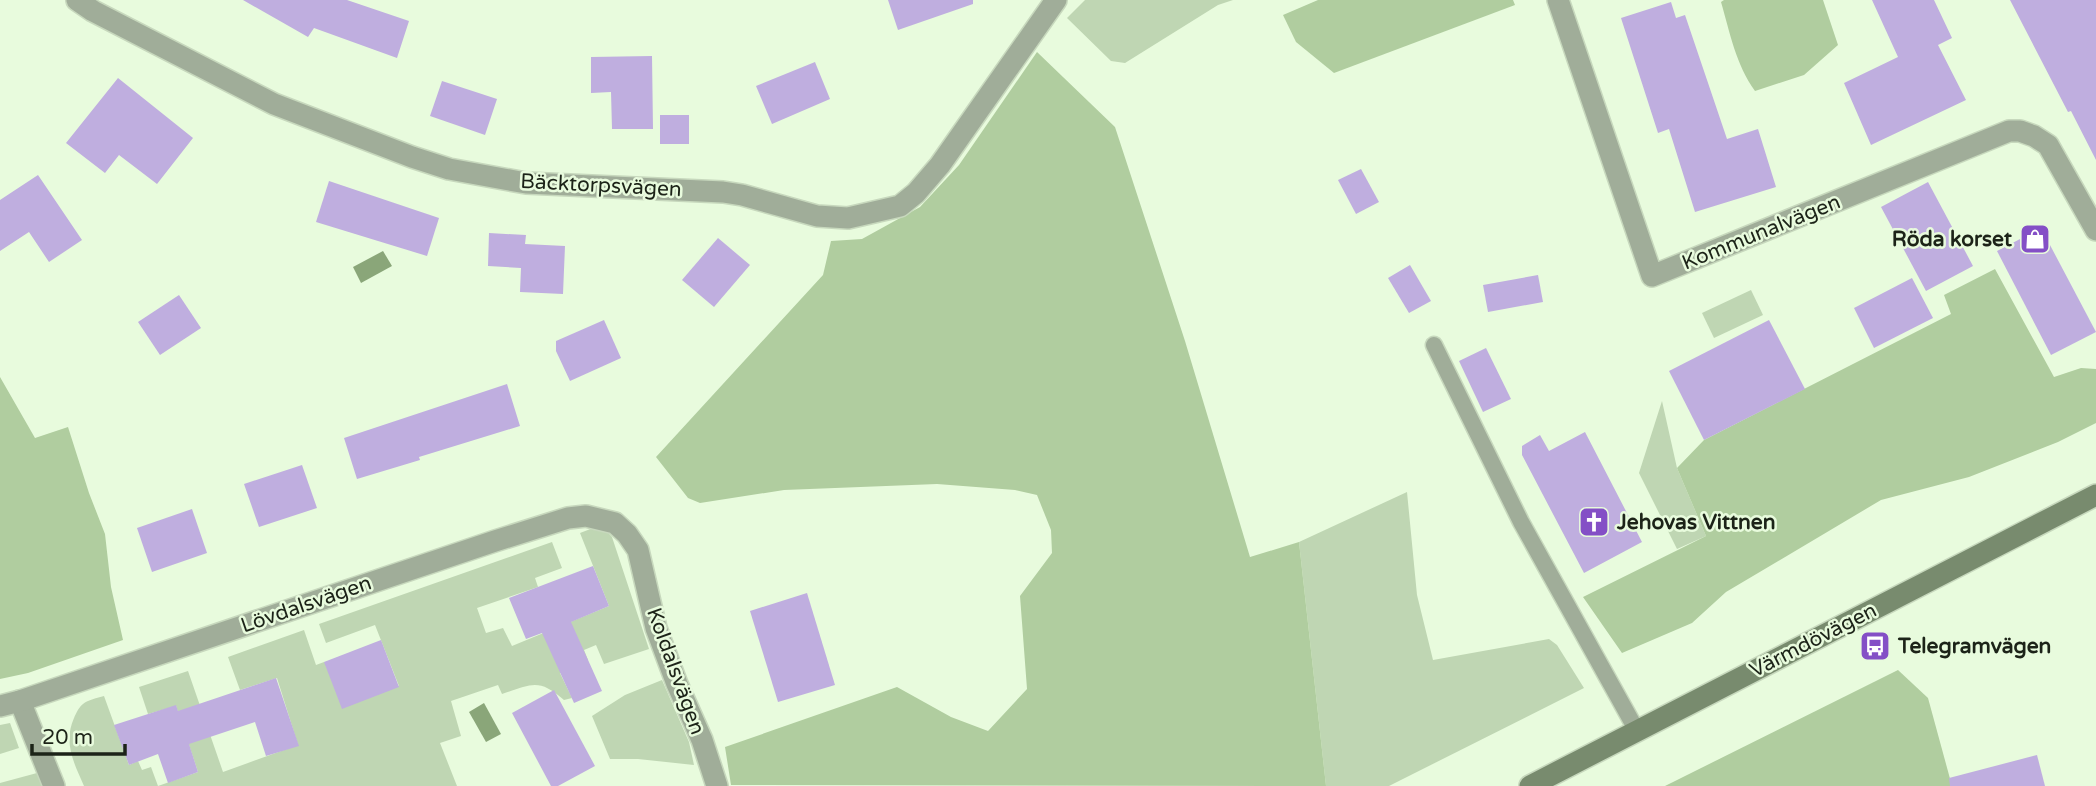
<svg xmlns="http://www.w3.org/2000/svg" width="2096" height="786" viewBox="0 0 2096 786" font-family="'Varela Round',sans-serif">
	<rect width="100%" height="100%" fill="#e8fbdd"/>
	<!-- green -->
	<g fill="#bfd6b3">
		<path d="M1085 0H1233L1218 5 1125 63 1111 61 1067 18Z"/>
		<path d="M1751 290 1763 315 1714 338 1702 313Z"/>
		<path d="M1662 401 1677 468 1706 536 1677 549 1639 473Z"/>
		<path d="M1407 492 1417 595 1433 660 1549 639 1557 645 1584 688 1389 786H1326L1299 542Z"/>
		<path d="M593 528H604L612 537 649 649 604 664 596 645 584 650 588 660 560 673 572 698 564 700C539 678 532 684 502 694L498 685 451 701 461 736 440 743 457 786H84C74 763 63 743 74 718 76 713 79 707 83 704 88 700 97 698 104 696L129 765 138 761 142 770 151 767 158 786 198 772 176 706 148 714 139 687 188 671 223 772 298 745 277 678 240 690 228 657 304 630 316 665 324 662 399 686 375 625 326 643 319 624 552 542 562 568 535 578 538 587 477 608 486 633 503 628 512 646 609 606 580 533Z"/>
		<path d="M662 680 689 742 694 765 638 759H610L592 716 625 695Z"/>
		<path d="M10 723 19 748 0 754V725Z"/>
		<path d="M37 773 42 786H0V783Z"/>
	</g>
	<!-- forest -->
	<g fill="#b0cd9f">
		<path d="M1318 0H1513L1515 5 1334 73 1296 42 1283 15Z"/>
		<path d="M1724 0H1823L1838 45 1804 75 1755 91C1736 65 1730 33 1721 2Z"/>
		<path d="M1037 52 1115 127 1185 341 1250 557 1299 542 1326 786 731 785 725 747 897 687 951 717 988 731 1027 689 1020 596 1052 553 1051 530 1037 495 1015 490 937 484 784 490 700 503 688 498 656 457 823 275 831 241 862 239 920 207 959 165Z"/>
		<path d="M1995 269 2054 377 2081 368 2096 369V423L2058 442 1969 477 1881 500 1726 592 1692 623 1622 653 1583 597 1706 536 1677 468 1704 440 1951 314 1944 295Z"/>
		<path d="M0 377 35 438 68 427 89 493 105 534 111 587 123 640 28 673 0 679Z"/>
		<path d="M1898 670 1928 698 1952 786H1665Z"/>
	</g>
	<!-- water -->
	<g fill="#8aa679">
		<path d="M383 251 392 266 361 283 353 267Z"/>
		<path d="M484 703 501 734 486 742 469 712Z"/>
	</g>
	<!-- building -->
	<g fill="#bfaedf">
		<path d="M243 0H347L409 21 397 58 314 28 308 37Z"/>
		<path d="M888 0H973V4L898 30Z"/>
		<path d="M1872 0H1934L1952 38 1938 45 1966 100 1871 145 1844 83 1898 57Z"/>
		<path d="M2010 0H2096V160L2071 111 2068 112Z"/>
		<path d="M1671 2 1676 18 1685 15 1727 139 1758 129 1776 187 1695 212 1669 129 1658 133 1621 18Z"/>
		<path d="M652 56 653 129H612L611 92 591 93V57Z"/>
		<path d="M815 62 830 99 772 124 756 86Z"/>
		<path d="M118 78 193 138 157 184 119 155 105 173 66 143Z"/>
		<path d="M442 81 497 99 485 135 430 116Z"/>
		<rect x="660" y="115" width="29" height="29"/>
		<path d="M1361 169 1379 202 1356 214 1338 180Z"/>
		<path d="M38 175 82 240 49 262 29 232 0 251V200Z"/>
		<path d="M329 181 439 218 427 256 316 222Z"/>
		<path d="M1928 182 1973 266 1926 291 1881 207Z"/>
		<path d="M2041 228 2096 332 2051 355 1997 251Z"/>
		<path d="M489 233 526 235 525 244 565 246 563 294 520 292 521 268 488 266Z"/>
		<path d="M718 238 750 265 714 307 682 280Z"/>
		<path d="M1410 265 1431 301 1409 313 1388 278Z"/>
		<path d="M1538 275 1543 302 1488 312 1483 285Z"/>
		<path d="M1912 278 1933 318 1874 348 1854 308Z"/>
		<path d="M179 295 201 328 160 355 138 322Z"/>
		<path d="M604 320 621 358 570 381 556 351V341Z"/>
		<path d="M1769 320 1805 389 1704 440 1669 371Z"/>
		<path d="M1486 348 1511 399 1483 412 1459 361Z"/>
		<path d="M507 384 520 426 419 457 420 460 357 479 344 438Z"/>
		<path d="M1585 432 1642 542 1584 573 1522 455V446L1540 435 1549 451Z"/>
		<path d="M302 465 317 508 259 527 244 484Z"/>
		<path d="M192 509 207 553 152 572 137 528Z"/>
		<path d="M593 566 609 606 571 622 602 691 574 703 542 633 526 639 509 598Z"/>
		<path d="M807 593 835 685 778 702 750 611Z"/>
		<path d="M381 640 399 687 342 709 324 662Z"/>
		<path d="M276 678 299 746 266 756 255 722 189 744 198 772 168 783 158 754 129 765 114 725 176 705 178 711Z"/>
		<path d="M554 690 595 766 558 786H551L512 713Z"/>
		<path d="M2037 755 2045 786H1950L1949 778Z"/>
	</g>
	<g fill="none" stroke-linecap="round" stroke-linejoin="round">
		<!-- lane casing -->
		<g stroke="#c7d8bd" stroke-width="19">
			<path id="lane" d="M1434 345 1521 522 1637 731"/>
		</g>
		<!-- street casing -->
		<g stroke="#c7d8bd" stroke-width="24">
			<g id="street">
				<path d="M77 0 93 11 274 104 412 157 449 169 526 183 723 192 742 195 817 216 848 218 900 206 916 193 940 165 1056 0"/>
				<path d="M1558 0 1652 276 2009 131H2020L2034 136 2048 145 2096 230"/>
				<path d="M20 701 54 786"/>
				<path d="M0 706 20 701 495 541 568 518 586 516 615 523 627 534 638 550 656 628 677 684 702 740 717 786"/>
			</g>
		</g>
		<!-- secondary casing -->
		<g stroke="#c7d8bd" stroke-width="24">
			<path id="secondary" d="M1530 786 2096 495"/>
		</g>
		<!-- lane -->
		<use href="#lane" stroke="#a0ad99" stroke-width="16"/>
		<!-- street -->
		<use href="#street" stroke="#a0ad99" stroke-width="21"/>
		<!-- secondary -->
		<use href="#secondary" stroke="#788b6e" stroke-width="21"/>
	</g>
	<!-- icons -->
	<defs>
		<g id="shop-square" transform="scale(1.575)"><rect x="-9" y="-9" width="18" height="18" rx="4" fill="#844fc6" stroke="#e8fbdd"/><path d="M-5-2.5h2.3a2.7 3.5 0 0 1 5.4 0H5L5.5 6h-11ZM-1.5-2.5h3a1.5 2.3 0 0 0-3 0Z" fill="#fff"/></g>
		<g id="church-square" transform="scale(1.575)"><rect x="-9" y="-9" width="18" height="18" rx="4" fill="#844fc6" stroke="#e8fbdd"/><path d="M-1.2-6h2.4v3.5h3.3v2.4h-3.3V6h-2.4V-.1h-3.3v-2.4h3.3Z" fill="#fff"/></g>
		<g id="bus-square" transform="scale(1.575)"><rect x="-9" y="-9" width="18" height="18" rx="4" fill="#844fc6" stroke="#e8fbdd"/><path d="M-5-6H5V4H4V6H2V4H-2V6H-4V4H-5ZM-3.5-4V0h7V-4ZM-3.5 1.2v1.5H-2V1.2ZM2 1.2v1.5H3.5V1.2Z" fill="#fff"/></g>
	</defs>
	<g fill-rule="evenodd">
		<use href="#shop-square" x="2035" y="239"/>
		<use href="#church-square" x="1594" y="522"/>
		<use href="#bus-square" x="1875" y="646"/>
	</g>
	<g text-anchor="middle" stroke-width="5" stroke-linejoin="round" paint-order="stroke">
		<!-- street labels -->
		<g font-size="21" fill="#1c2318" stroke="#e8fbdd">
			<text transform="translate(601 185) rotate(3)" y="7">Bäcktorpsvägen</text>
			<text transform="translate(1761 232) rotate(-22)" y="7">Kommunalvägen</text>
			<text transform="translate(306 604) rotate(-19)" y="7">Lövdalsvägen</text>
			<text transform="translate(1813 640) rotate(-27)" y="7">Värmdövägen</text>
			<text transform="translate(676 671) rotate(70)" y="7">Koldalsvägen</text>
		</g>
		<!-- poi labels -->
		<g font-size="21" font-weight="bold" fill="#1c2318" stroke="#e8fbdd" text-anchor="start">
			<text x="2012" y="246" text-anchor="end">Röda korset</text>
			<text x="1617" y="529">Jehovas Vittnen</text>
			<text x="1898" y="653">Telegramvägen</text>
		</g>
	</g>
	<!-- scale -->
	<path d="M32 744v10h93v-10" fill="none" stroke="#1c2318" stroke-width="3.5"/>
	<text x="42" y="744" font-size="21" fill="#1c2318" stroke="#e8fbdd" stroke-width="5" paint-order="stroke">20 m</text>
</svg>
